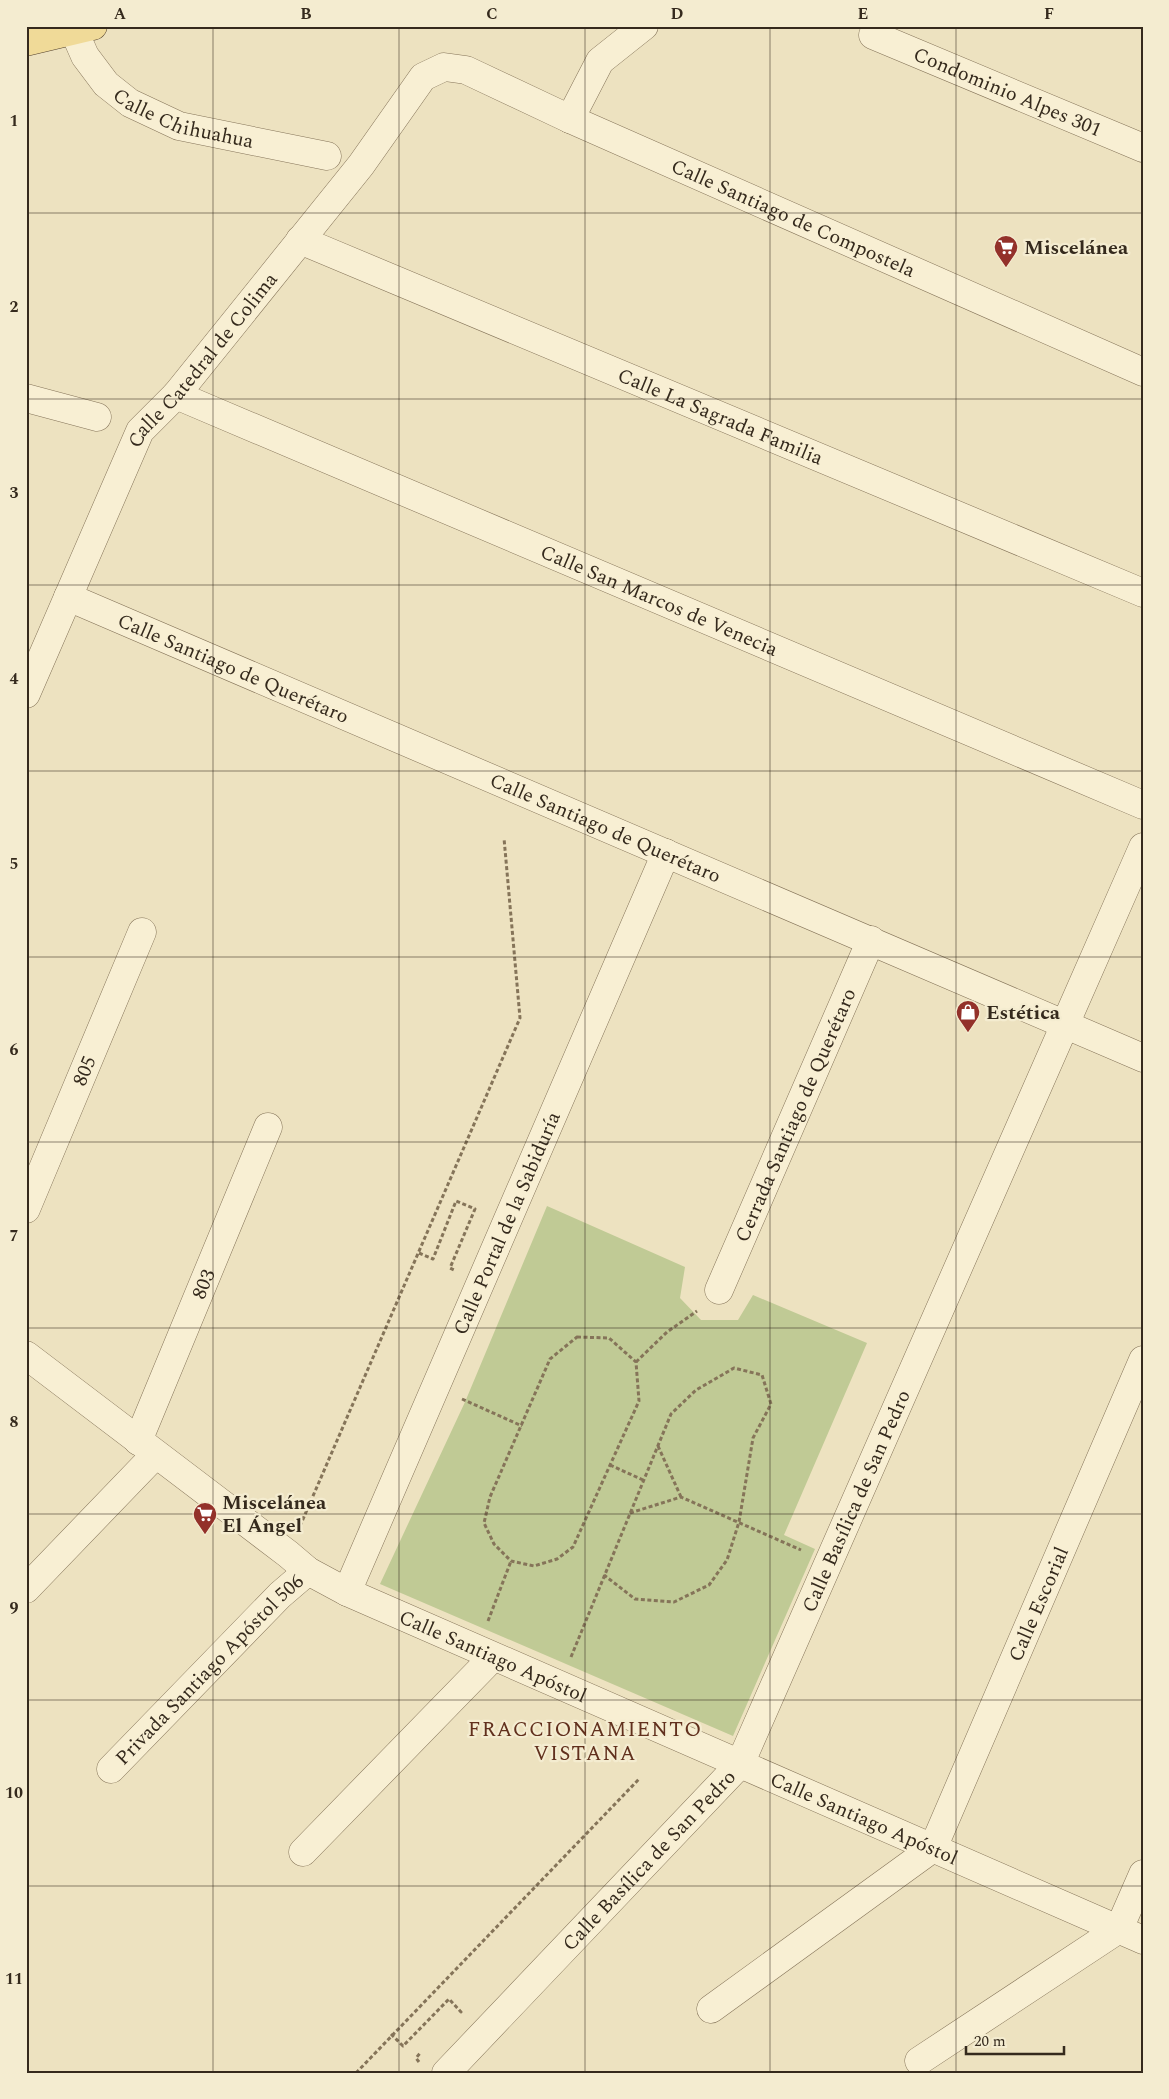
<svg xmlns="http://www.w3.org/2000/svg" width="1169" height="2099" viewBox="0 0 1169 2099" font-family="Spectral,serif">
	<rect width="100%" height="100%" fill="#ede2c0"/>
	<!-- green -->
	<path fill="#c0ca95" d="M547 1206 685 1267 680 1298 701 1320H738L753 1295 867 1343 784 1535 815 1549 733 1736 380 1584 465 1402Z"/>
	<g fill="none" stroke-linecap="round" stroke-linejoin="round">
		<!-- minor casing -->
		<g stroke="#857459" stroke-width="29">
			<g id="minor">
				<path id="s1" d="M74 31 85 56 106 84 130 103 179 126 327 156"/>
				<path id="s2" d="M873 35 1143 148"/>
				<path d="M570 119 600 61 644 26"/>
				<path id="s3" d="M300 240 1143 593"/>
				<path id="s4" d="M176 395 1143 805"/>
				<path d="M26 398 97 417"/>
				<path id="s5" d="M68 597 1143 1058"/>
				<path id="s6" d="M26 694 140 431 176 395 361 165 423 77 444 67 466 70 570 119 1143 372"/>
				<path id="s7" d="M26 1209 142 932"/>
				<path id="s8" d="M719 1290 871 940"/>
				<path id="s9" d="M26 1355 288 1554 308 1571 347 1592 1143 1940"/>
				<path id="s10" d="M138 1441 268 1127"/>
				<path d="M26 1589 155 1455"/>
				<path id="s11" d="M347 1592 666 853"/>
				<path id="s12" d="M111 1769 280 1595 308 1571"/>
				<path d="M303 1852 493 1657"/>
				<path id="s13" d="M711 2009 933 1848 1143 1360"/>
				<path d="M919 2061 1119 1929 1143 1874"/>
				<path id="s14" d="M446 2073 740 1764 1143 847"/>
			</g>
		</g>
		<!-- major casing -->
		<g stroke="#53412d" stroke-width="29">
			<path id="major" d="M26 42 93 26"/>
		</g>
		<!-- path -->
		<g stroke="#857459" stroke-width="3" stroke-dasharray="4 2.5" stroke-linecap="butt">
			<path d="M419 1253 433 1259 456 1201 475 1209 450 1268 454 1270"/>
			<path d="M577 1337 609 1338 636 1362 639 1401 573 1547 557 1559 534 1566 511 1561 494 1544 484 1523 490 1497 550 1359Z"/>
			<path d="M636 1362 667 1332 697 1311"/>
			<path d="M462 1399 522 1426"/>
			<path d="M658 1446 681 1497"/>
			<path d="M610 1465 643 1480"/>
			<path d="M630 1513 681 1497 801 1550"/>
			<path d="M300 1526 520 1018 504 838"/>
			<path d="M488 1621 511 1561"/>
			<path d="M571 1657 671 1414 696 1390 734 1368 762 1375 771 1404 753 1438 739 1522 727 1560 709 1585 674 1602 635 1599 604 1575"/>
			<path d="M391 2034 403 2046 449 1999 461 2012 459 2013"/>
			<path d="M419 2062 416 2058 421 2052"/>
			<path d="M356 2073 640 1778"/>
		</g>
		<!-- minor -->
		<use href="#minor" stroke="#f8efd3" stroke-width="28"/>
		<!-- major -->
		<use href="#major" stroke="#f0da98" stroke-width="28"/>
	</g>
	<!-- grid -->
	<path fill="none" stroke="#352a1d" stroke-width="1" stroke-opacity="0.55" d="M213 26V2073M399 26V2073M585 26V2073M770 26V2073M956 26V2073M26 213H1143M26 399H1143M26 585H1143M26 771H1143M26 957H1143M26 1142H1143M26 1328H1143M26 1514H1143M26 1700H1143M26 1886H1143"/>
	<!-- icons -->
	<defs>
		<g id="supermarket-pin" transform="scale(1.25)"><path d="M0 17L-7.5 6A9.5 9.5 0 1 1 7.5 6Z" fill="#93312a" stroke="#f4ecd0"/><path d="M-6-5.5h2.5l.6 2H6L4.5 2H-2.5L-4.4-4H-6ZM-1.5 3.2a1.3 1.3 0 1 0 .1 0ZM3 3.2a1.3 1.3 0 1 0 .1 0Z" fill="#fff"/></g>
		<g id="shop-pin" transform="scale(1.25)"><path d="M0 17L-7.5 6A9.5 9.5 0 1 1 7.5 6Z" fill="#93312a" stroke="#f4ecd0"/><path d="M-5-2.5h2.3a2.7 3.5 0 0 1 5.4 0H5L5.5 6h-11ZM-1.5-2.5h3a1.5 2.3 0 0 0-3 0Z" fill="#fff"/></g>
	</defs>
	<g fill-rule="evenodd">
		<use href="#supermarket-pin" x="1006" y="247"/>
		<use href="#shop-pin" x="968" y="1012"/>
		<use href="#supermarket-pin" x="205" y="1514"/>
	</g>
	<g text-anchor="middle" stroke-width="4.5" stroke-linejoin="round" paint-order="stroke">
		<!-- street labels -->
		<g font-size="20" fill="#352a1d" stroke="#f4ecd0">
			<text dy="7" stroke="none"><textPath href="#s2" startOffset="146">Condominio Alpes 301</textPath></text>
			<text dy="7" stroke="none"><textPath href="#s1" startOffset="149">Calle Chihuahua</textPath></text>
			<text dy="7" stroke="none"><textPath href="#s6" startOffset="1145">Calle Santiago de Compostela</textPath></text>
			<text dy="7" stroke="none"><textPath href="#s6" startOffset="381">Calle Catedral de Colima</textPath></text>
			<text dy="7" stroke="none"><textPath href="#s3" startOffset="456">Calle La Sagrada Familia</textPath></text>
			<text dy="7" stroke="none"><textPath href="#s4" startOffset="525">Calle San Marcos de Venecia</textPath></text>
			<text dy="7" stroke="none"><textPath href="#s5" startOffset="180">Calle Santiago de Querétaro</textPath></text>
			<text dy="7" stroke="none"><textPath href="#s5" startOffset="585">Calle Santiago de Querétaro</textPath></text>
			<text dy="7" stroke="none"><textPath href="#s7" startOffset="150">805</textPath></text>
			<text dy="7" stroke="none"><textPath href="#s8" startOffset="191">Cerrada Santiago de Querétaro</textPath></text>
			<text dy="7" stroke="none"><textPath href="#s11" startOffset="402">Calle Portal de la Sabiduría</textPath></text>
			<text dy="7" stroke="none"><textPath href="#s10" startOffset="170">803</textPath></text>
			<text dy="7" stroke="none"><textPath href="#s14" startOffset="714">Calle Basílica de San Pedro</textPath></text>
			<text dy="7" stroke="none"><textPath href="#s13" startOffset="540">Calle Escorial</textPath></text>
			<text dy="7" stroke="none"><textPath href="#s9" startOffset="559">Calle Santiago Apóstol</textPath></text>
			<text dy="7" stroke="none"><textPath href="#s12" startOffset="140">Privada Santiago Apóstol 506</textPath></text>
			<text dy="7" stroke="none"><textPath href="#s9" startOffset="964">Calle Santiago Apóstol</textPath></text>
			<text dy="7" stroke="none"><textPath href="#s14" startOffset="294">Calle Basílica de San Pedro</textPath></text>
		</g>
		<!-- poi labels -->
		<g font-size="20" font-weight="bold" fill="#352a1d" stroke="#f4ecd0" text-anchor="start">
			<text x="1024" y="254">Miscelánea</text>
			<text x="986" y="1019">Estética</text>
			<text x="222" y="1509">Miscelánea<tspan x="222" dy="23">El Ángel</tspan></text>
		</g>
		<!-- neighbourhood labels -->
		<g font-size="21" letter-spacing="1" fill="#61301d" stroke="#f4ecd0">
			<text x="585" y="1736">FRACCIONAMIENTO<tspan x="585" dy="24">VISTANA</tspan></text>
		</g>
	</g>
	<!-- border -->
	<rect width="1169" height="2099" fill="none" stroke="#f4ecd0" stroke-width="55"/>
	<!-- scale -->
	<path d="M966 2046v8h98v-8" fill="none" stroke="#352a1d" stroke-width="2.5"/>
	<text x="974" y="2046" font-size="15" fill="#352a1d" stroke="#f4ecd0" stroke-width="4" paint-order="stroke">20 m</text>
	<rect x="28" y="28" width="1114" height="2044" fill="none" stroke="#352a1d" stroke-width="2"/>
	<g font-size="16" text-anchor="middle" font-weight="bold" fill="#352a1d">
		<text x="120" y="19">A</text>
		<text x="306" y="19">B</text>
		<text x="492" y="19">C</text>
		<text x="677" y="19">D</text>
		<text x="863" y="19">E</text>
		<text x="1049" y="19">F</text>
		<text x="14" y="126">1</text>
		<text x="14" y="312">2</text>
		<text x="14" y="498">3</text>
		<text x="14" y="684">4</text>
		<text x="14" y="869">5</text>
		<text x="14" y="1055">6</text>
		<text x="14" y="1241">7</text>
		<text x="14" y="1427">8</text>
		<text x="14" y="1613">9</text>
		<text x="14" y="1798">10</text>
		<text x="14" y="1984">11</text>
	</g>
</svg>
